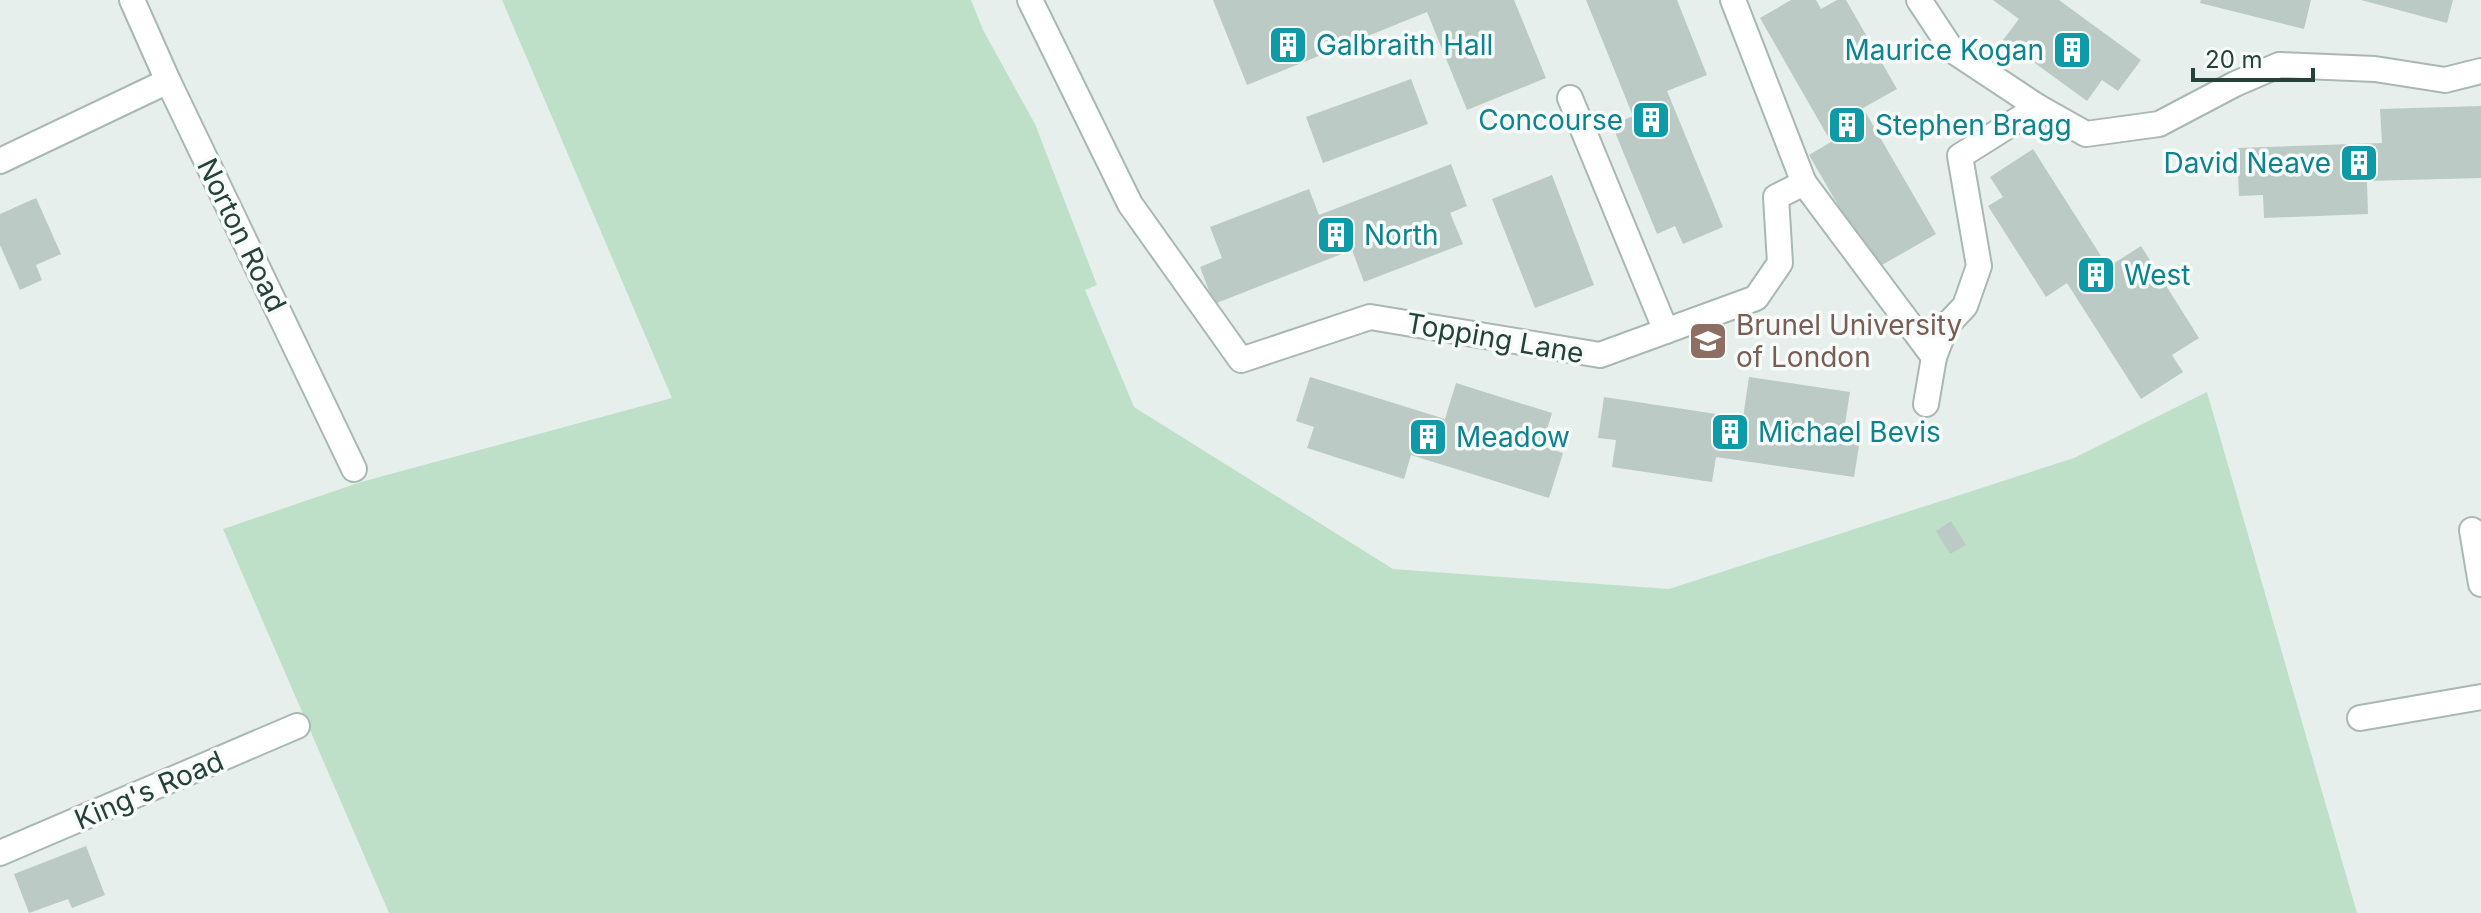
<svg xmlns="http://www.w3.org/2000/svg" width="2481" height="913" viewBox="0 0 2481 913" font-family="Inter,sans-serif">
	<rect width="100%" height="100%" fill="#e6efeb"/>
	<!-- green -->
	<path fill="#bfe0c8" d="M502 0H971L983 30 1035 124 1097 285 1085 290 1134 407 1393 569 1669 589 2074 458 2207 392 2357 913H389L223 529 361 482 672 398Z"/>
	<!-- building -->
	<g fill="#bbcac4">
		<path d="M1213 0H1514L1546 78 1467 110 1427 12 1247 85Z"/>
		<path d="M1586 0H1677L1707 75 1667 91 1723 227 1683 244 1675 226 1657 234 1612 125 1633 116Z"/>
		<path d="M1791 0H1816L1821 9 1837 0H1846L1897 89 1863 108 1936 234 1875 269 1809 155 1831 142 1760 18Z"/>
		<path d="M1993 0H2059L2141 60 2118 91 2102 80 2087 101 2003 40 2019 19Z"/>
		<path d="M2201 0H2311L2304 29 2200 3Z"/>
		<path d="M2361 0H2453L2447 23Z"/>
		<path d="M1411 79 1428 124 1323 163 1306 117Z"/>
		<path d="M2481 106V178L2367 181 2368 214 2264 218 2263 195 2239 196 2237 148 2382 143 2380 109Z"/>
		<path d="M2033 149 2108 267 2141 246 2199 338 2172 355 2183 372 2141 399 2067 283 2046 297 1988 206 2003 197 1990 177Z"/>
		<path d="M1451 164 1467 206 1450 213 1463 244 1364 282 1352 250 1214 304 1200 267 1222 258 1210 227 1309 189 1319 215Z"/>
		<path d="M1552 175 1594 285 1535 308 1492 199Z"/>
		<path d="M36 198 61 254 36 265 42 280 20 290 0 245V214Z"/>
		<path d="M1310 377 1445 419 1456 383 1552 413 1542 446 1563 453 1549 498 1411 455 1404 479 1307 448 1314 427 1296 421Z"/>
		<path d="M1749 377 1850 392 1845 424 1862 427 1854 477 1716 457 1712 482 1612 467 1616 440 1598 438 1604 397 1743 418Z"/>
		<path d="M1951 521 1966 545 1950 554 1936 531Z"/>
		<path d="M86 846 105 895 72 908 68 899 29 913 14 874Z"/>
	</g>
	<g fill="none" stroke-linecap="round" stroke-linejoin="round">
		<!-- minor casing -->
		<g stroke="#a8b8b2" stroke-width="28">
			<g id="minor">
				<path d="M132 0 168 81 354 469"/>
				<path d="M1030 0 1130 204 1241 360 1370 317 1600 355 1756 298 1780 263 1776 197 1804 183 1934 357 1946 326 1965 306 1979 266 1960 156 2038 107 2086 134 2159 124 2235 84 2279 65 2375 69 2445 80 2481 71"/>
				<path d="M1733 0 1804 183"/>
				<path d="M1919 0 1952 50 2038 107"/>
				<path d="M1570 98 1666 331"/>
				<path d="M0 161 168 81"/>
				<path d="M1926 404 1934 357"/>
				<path d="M2472 530 2481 584"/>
				<path d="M2360 718 2481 697"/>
				<path d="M0 853 297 726"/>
			</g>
		</g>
		<!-- minor -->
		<use href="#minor" stroke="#fff" stroke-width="24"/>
	</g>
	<!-- icons -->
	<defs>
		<g id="building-square" transform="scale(2)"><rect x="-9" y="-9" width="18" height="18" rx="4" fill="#0f9aa8" stroke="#f7fbf9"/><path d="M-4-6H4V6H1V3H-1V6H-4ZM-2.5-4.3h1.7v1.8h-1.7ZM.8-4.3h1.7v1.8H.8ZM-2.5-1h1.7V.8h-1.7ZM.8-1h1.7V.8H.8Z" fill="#fff"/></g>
		<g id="university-square" transform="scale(2)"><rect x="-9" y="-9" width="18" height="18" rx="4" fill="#8d6e63" stroke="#f7fbf9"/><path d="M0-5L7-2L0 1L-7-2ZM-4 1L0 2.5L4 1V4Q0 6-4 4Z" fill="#fff"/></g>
	</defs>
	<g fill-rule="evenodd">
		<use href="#building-square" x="1288" y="45"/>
		<use href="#building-square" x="2072" y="50"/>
		<use href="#building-square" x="1651" y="120"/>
		<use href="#building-square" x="1847" y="125"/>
		<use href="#building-square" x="2359" y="163"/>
		<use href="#building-square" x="1336" y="235"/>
		<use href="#building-square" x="2096" y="275"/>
		<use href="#university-square" x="1708" y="341"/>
		<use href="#building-square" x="1730" y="432"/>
		<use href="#building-square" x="1428" y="437"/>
	</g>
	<g text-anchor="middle" stroke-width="7" stroke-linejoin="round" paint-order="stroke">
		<!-- culture labels -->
		<g font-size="28" fill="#0d838f" stroke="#f7fbf9" text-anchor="start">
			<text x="1316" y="55">Galbraith Hall</text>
			<text x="2044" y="60" text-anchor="end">Maurice Kogan</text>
			<text x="1623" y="130" text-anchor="end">Concourse</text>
			<text x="1875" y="135">Stephen Bragg</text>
			<text x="2331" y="173" text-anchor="end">David Neave</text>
			<text x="1364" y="245">North</text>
			<text x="2124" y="285">West</text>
			<text x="1758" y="442">Michael Bevis</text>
			<text x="1456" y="447">Meadow</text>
		</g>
		<!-- street labels -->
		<g font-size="28" fill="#24423a" stroke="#f7fbf9">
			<text transform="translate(242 235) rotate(64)" y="10">Norton Road</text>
			<text transform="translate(1495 338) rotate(10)" y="10">Topping Lane</text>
			<text transform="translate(149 790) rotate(-23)" y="10">King's Road</text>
		</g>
		<!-- education labels -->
		<g font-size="28" fill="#785e54" stroke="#f7fbf9" text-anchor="start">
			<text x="1736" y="335">Brunel University<tspan x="1736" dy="32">of London</tspan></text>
		</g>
	</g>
	<!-- scale -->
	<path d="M2193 68v12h120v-12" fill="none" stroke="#24423a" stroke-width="4"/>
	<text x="2205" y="68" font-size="24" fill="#24423a" stroke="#f7fbf9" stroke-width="6" paint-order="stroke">20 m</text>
</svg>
